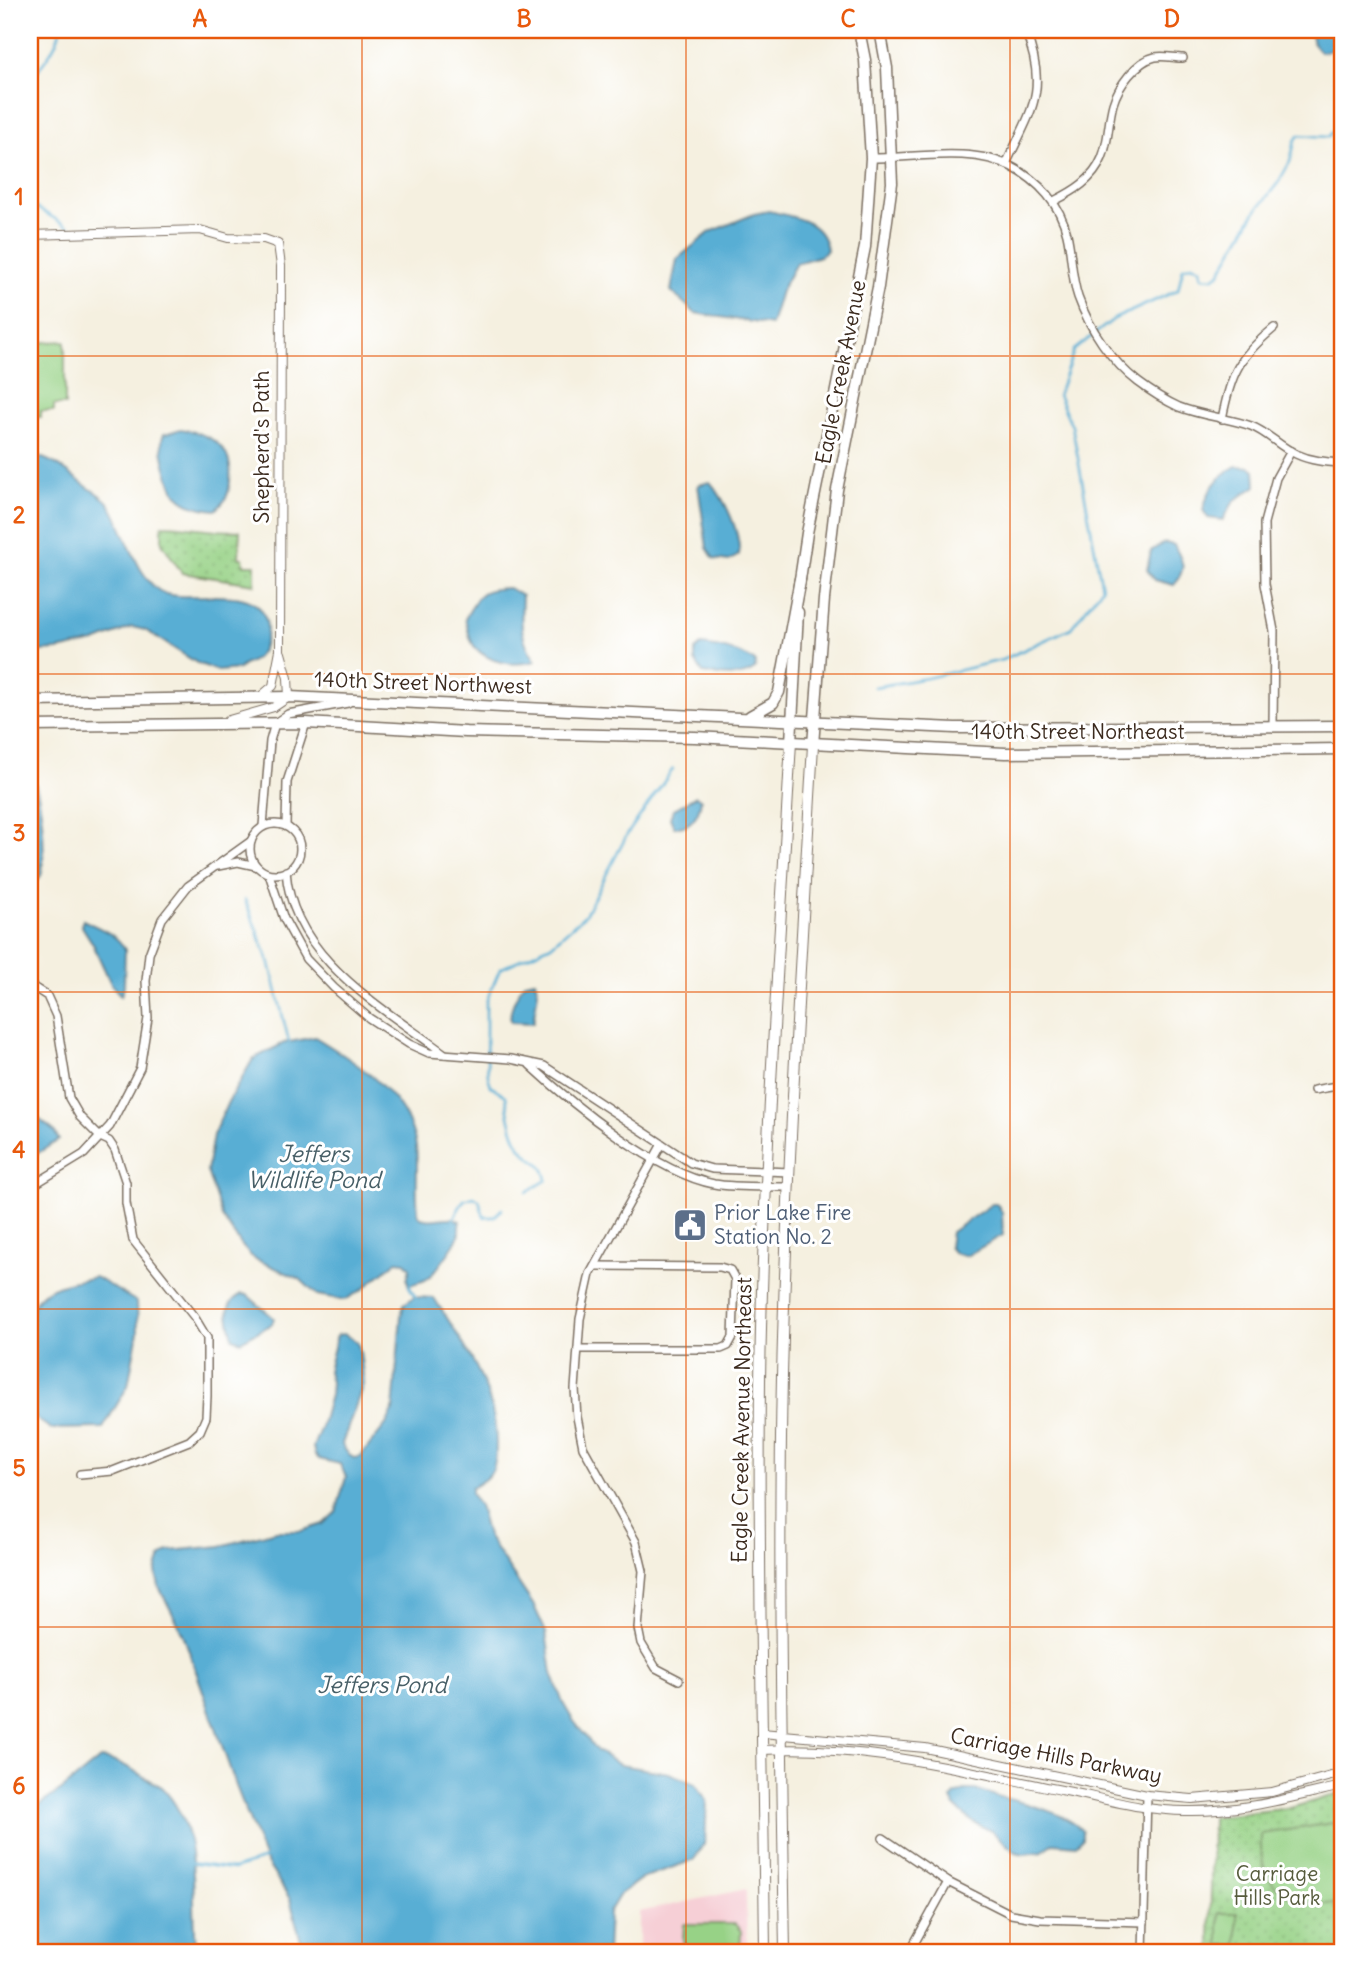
<svg xmlns="http://www.w3.org/2000/svg" width="1372" height="1983" viewBox="0 0 1372 1983" font-family="Delius,sans-serif">
	<defs>
		<pattern id="green-dots" width="8" height="8" patternUnits="userSpaceOnUse" patternTransform="scale(1.75)"><rect width="8" height="8" fill="#97d286"/><path d="M2 2h.1M6 6h.1" fill="none" stroke="#83b473" stroke-width="1.8" stroke-linecap="round"/></pattern>
	</defs>
	<rect width="100%" height="100%" fill="#fff"/>
	<filter id="ink" filterUnits="userSpaceOnUse"><feTurbulence type="fractalNoise" baseFrequency=".0143" numOctaves="2"/><feDisplacementMap in="SourceGraphic" scale="14" xChannelSelector="R" yChannelSelector="G"/><feConvolveMatrix kernelMatrix="1 2 1 2 8 2 1 2 1" color-interpolation-filters="sRGB"/></filter>
	<filter id="wash" filterUnits="userSpaceOnUse"><feTurbulence type="fractalNoise" baseFrequency=".00686" numOctaves="4" result="noise"/><feDisplacementMap in="SourceGraphic" scale="28" xChannelSelector="R" yChannelSelector="G"/><feGaussianBlur stdDeviation="1.57" result="paint"/><feColorMatrix in="noise" values="0 0 0 0 0 0 0 0 0 0 0 0 0 0 0 0 0 1.4 0 .05"/><feComposite in="paint" operator="in"/></filter>
	<g filter="url(#wash)">
		<rect width="100%" height="100%" fill="#f5f0e0"/>
		<!-- built -->
		<path fill="#f6cfd6" d="M746 1889 747 1953H639V1912Z"/>
		<!-- green -->
		<g fill="url(#green-dots)" stroke="#697e52" stroke-width="2">
			<path d="M162 525C188 525 213 532 240 531L239 558H243L244 565H255V584L182 573 162 543Z"/>
			<path d="M1342 1793V1953H1210L1212 1817 1290 1808Z"/>
		</g>
		<!-- pitch -->
		<g fill="#97d286" stroke="#697e52" stroke-width="2">
			<path d="M65 341V405H54V411H41V417H30V343Z"/>
			<path d="M1333 1823 1342 1828V1904C1309 1905 1277 1902 1264 1867 1260 1857 1261 1844 1261 1834Z"/>
			<rect x="1219" y="1913" width="18" height="32"/>
			<path d="M684 1924H735L741 1931 740 1953H688L683 1940Z"/>
		</g>
		<!-- water -->
		<g fill="#58aed4" stroke="#4a6c79" stroke-width="2">
			<path d="M1310 30H1342V42L1332 50 1320 52 1313 44Z"/>
			<path d="M769 211C794 217 823 220 827 250L820 256 796 263 781 291 771 325 695 313 671 291 677 259 710 232 754 214Z"/>
			<path d="M181 429C211 434 234 447 230 481 229 494 226 501 216 510 205 509 188 506 179 497 170 487 157 446 164 434Z"/>
			<path d="M30 454C59 462 65 471 89 488 96 493 106 498 110 505 125 528 139 586 166 594 192 602 248 585 263 613 271 627 266 653 252 661 246 665 244 663 239 669L218 671 197 663 145 630 132 627 95 642 58 650 39 651 30 646Z"/>
			<path d="M1236 466 1251 467 1255 470 1256 486 1234 501 1223 520 1208 518 1203 510C1208 489 1217 477 1236 466Z"/>
			<path d="M710 482C725 499 741 533 739 555L729 561 714 559 707 548 698 485Z"/>
			<path d="M1164 543 1174 545C1184 564 1187 567 1174 585L1155 580 1147 570 1151 551Z"/>
			<path d="M509 588 522 596C521 623 519 638 536 661 515 667 489 664 474 646 469 639 468 627 465 619 480 593 478 589 509 588Z"/>
			<path d="M701 645C720 647 741 652 756 662L755 669C740 680 720 675 703 673L695 661V650Z"/>
			<path d="M30 771C42 793 46 847 42 872 41 878 34 885 30 891Z"/>
			<path d="M696 796 701 800C699 815 691 828 674 827L670 818 673 810Z"/>
			<path d="M83 920C98 928 118 934 125 950L124 986 121 996 111 984 93 944 81 925Z"/>
			<path d="M535 980 538 991 533 1023 511 1022C508 1010 518 991 525 982Z"/>
			<path d="M315 1037C355 1061 408 1095 416 1146 419 1170 414 1194 419 1217 433 1224 446 1213 460 1221 458 1227 460 1232 458 1237 455 1245 432 1278 425 1280 419 1283 415 1282 409 1286L407 1280 410 1268 405 1262 397 1261 362 1290 345 1300 317 1295 300 1279 253 1258 242 1246 222 1217 207 1171 213 1135 228 1102 253 1059 284 1043Z"/>
			<path d="M30 1112 54 1131 59 1140 30 1158Z"/>
			<path d="M992 1204H997L1002 1212 1003 1235 966 1256 954 1253 949 1247 951 1232Z"/>
			<path d="M95 1277 137 1302 138 1332 128 1386 103 1428 51 1429 30 1414V1313C39 1284 69 1283 95 1277Z"/>
			<path d="M242 1294 247 1295 274 1318 272 1324 241 1341 233 1338C229 1319 221 1305 242 1294Z"/>
			<path d="M414 1297 434 1298C463 1343 497 1389 496 1445 496 1453 496 1464 492 1471 488 1479 478 1484 471 1488V1494L479 1506 487 1536 534 1606 546 1632 552 1673 563 1703 573 1720 597 1751 620 1765 669 1773 696 1784 707 1801 705 1842 694 1860 642 1878 620 1894 609 1912 607 1953H304L290 1899 265 1860 236 1786 183 1634 159 1587 156 1572 161 1557 169 1551 221 1546 276 1531H301L323 1524 336 1512 346 1477 340 1464 319 1459 315 1455 313 1447 322 1424 330 1395 331 1382 328 1371 337 1335 344 1334 357 1342 360 1352 364 1382 342 1444 344 1449 353 1458 360 1457 387 1423 393 1410 401 1316 404 1304Z"/>
			<path d="M100 1759C120 1761 128 1767 144 1777 150 1780 158 1784 162 1788 205 1830 189 1900 197 1953H30V1811L63 1789Z"/>
			<path d="M965 1790H975C1003 1799 1065 1809 1082 1831V1839L1076 1845 1054 1843 1041 1852 1024 1854 1016 1852 990 1830 974 1823 961 1812 955 1807 952 1799 955 1794Z"/>
		</g>
		<g fill="none" stroke-linecap="round" stroke-linejoin="round">
			<!-- stream -->
			<g stroke="#58aed4" stroke-width="2.5">
				<path d="M30 80C41 66 57 48 60 30"/>
				<path d="M1342 87V96"/>
				<path d="M30 204 69 227"/>
				<path d="M874 687 927 678 1002 660 1071 628 1102 588 1072 426 1058 395 1074 350 1114 319 1178 290 1183 268 1192 265 1200 268 1202 277 1212 278 1219 274 1255 212 1278 183 1290 162 1295 141 1299 135 1328 137 1342 120"/>
				<path d="M245 900 270 964 289 1042"/>
				<path d="M527 1192 547 1180C543 1158 530 1162 520 1146 511 1131 508 1114 506 1096L491 1086 488 1076 486 1041V1002L500 969 551 945 585 915 628 833 673 769"/>
				<path d="M453 1219 464 1200 474 1197 479 1200 484 1217H494L502 1209"/>
				<path d="M411 1283 409 1286 416 1298"/>
				<path d="M189 1863 233 1869 268 1858"/>
			</g>
		</g>
	</g>
	<g filter="url(#ink)">
		<g fill="none" stroke-linecap="round" stroke-linejoin="round">
			<!-- minor casing -->
			<g stroke="#7c6f62" stroke-width="10">
				<g id="minor">
					<path d="M871 158C914 158 973 146 1012 167 1039 181 1060 204 1067 234 1072 255 1071 276 1078 297 1089 328 1112 362 1138 382 1150 391 1166 401 1179 407 1202 416 1228 418 1251 426 1267 432 1280 447 1296 454 1311 461 1326 462 1342 463"/>
					<path d="M1006 164C1032 109 1049 90 1025 30"/>
					<path d="M1054 201C1074 191 1093 180 1102 158 1109 141 1108 122 1113 104 1118 87 1136 61 1155 57 1164 55 1174 58 1183 58"/>
					<path d="M1222 419C1231 373 1238 358 1274 328"/>
					<path d="M1273 727 1274 631 1265 584 1264 523 1276 478 1291 451"/>
					<circle cx="275" cy="849" r="25"/>
					<path d="M263 826 270 741 275 723 288 714 348 703"/>
					<path d="M286 826 287 782 306 723"/>
					<path d="M218 866 238 862 256 866"/>
					<path d="M286 871C292 958 382 1007 445 1054"/>
					<path d="M269 874 284 919 306 959 334 988 369 1018 409 1044 429 1053 511 1059 544 1066 691 1163 712 1169 790 1172"/>
					<path d="M30 985 47 996 56 1016 69 1098 80 1117 100 1137 109 1141 115 1150 126 1183V1203L133 1240 195 1318 207 1338V1396L206 1417 200 1431 189 1441 113 1471 80 1474"/>
					<path d="M530 1065C573 1105 656 1173 714 1184 738 1188 765 1186 789 1187"/>
					<path d="M1314 1090 1342 1085"/>
					<path d="M662 1144 590 1274 580 1319 575 1389 577 1417 583 1447 636 1542 643 1571 638 1628 641 1643 656 1668 679 1680"/>
					<path d="M30 1187 84 1154 110 1126 140 1068 148 1018 146 981 149 954 162 919 188 886 251 841"/>
					<path d="M578 1349H721L728 1346 733 1337 735 1279 730 1270 720 1267 595 1266"/>
					<path d="M883 1838 948 1882 1011 1914 1040 1919 1144 1922"/>
					<path d="M909 1953 948 1882"/>
					<path d="M1143 1953 1147 1795"/>
				</g>
			</g>
			<!-- tertiary casing -->
			<g stroke="#7c6f62" stroke-width="10">
				<g id="tertiary">
					<path d="M30 235 200 230 228 238 264 239 278 244 281 266 280 650 273 686 260 697"/>
					<path d="M229 720 274 707 289 697 288 678 281 653"/>
					<path d="M762 1733 925 1748 1147 1795 1192 1799 1272 1792 1342 1773"/>
					<path d="M762 1750C865 1744 966 1771 1066 1791 1105 1799 1146 1811 1186 1811 1240 1812 1290 1798 1342 1786"/>
				</g>
			</g>
			<!-- secondary casing -->
			<g stroke="#7c6f62" stroke-width="12">
				<g id="secondary">
					<path d="M765 1953C763 1763 758 1572 760 1381 763 1168 779 955 791 742"/>
					<path d="M785 1953C782 1761 778 1568 782 1376 787 1166 801 955 813 745"/>
				</g>
			</g>
			<!-- primary casing -->
			<g stroke="#7c6f62" stroke-width="13">
				<g id="primary">
					<path d="M799 586 807 533 865 247 871 158 865 60 859 30"/>
					<path d="M791 742 798 612"/>
					<path d="M813 745 824 599 837 490 878 287 892 183 887 68 880 30"/>
				</g>
			</g>
			<!-- trunk casing -->
			<g stroke="#7c6f62" stroke-width="13">
				<g id="trunk">
					<path d="M30 701 289 697 955 728 1342 726"/>
					<path d="M750 716 773 703 779 692 800 579"/>
					<path d="M30 726 306 723 466 732 695 737 1005 753 1342 749"/>
				</g>
			</g>
			<!-- minor -->
			<use href="#minor" stroke="#fff" stroke-width="7"/>
			<!-- tertiary -->
			<use href="#tertiary" stroke="#fff" stroke-width="8"/>
			<!-- secondary -->
			<use href="#secondary" stroke="#fff" stroke-width="10"/>
			<!-- primary -->
			<use href="#primary" stroke="#fff" stroke-width="10"/>
			<!-- trunk -->
			<use href="#trunk" stroke="#fff" stroke-width="10"/>
		</g>
	</g>
	<!-- grid -->
	<path fill="none" stroke="#e8590c" stroke-width="2" stroke-opacity="0.55" d="M362 30V1953M686 30V1953M1010 30V1953M30 356H1342M30 674H1342M30 992H1342M30 1309H1342M30 1627H1342"/>
	<!-- icons -->
	<defs>
		<g id="civic-square" transform="scale(1.75)"><rect x="-9" y="-9" width="18" height="18" rx="4" fill="#5c6f8a" stroke="#fff"/><path d="M-.6-6.5H3V-4.5H.6V-3L4-1V1h2V6H-6V1h2V-1L-.6-3ZM-1.2 2.5V6h2.4V2.5Z" fill="#fff"/></g>
	</defs>
	<g fill-rule="evenodd">
		<use href="#civic-square" x="690" y="1225"/>
	</g>
	<g text-anchor="middle" stroke-width="6" stroke-linejoin="round" paint-order="stroke">
		<!-- street labels -->
		<g font-size="21" fill="#3b2a1e" stroke="#fff">
			<text transform="translate(841 372) rotate(-79)" y="7">Eagle Creek Avenue</text>
			<text transform="translate(262 447) rotate(-90)" y="7">Shepherd's Path</text>
			<text transform="translate(423 683) rotate(2)" y="7">140th Street Northwest</text>
			<text x="1078" y="739">140th Street Northeast</text>
			<text transform="translate(742 1420) rotate(-89)" y="7">Eagle Creek Avenue Northeast</text>
			<text transform="translate(1056 1756) rotate(11)" y="7">Carriage Hills Parkway</text>
		</g>
		<!-- service labels -->
		<g font-size="21" fill="#4e5e75" stroke="#fff" text-anchor="start">
			<text x="714" y="1220">Prior Lake Fire<tspan x="714" dy="24">Station No. 2</tspan></text>
		</g>
		<!-- park labels -->
		<g font-size="21" fill="#575c3d" stroke="#fff">
			<text x="1277" y="1881">Carriage<tspan x="1277" dy="24">Hills Park</tspan></text>
		</g>
		<!-- water labels -->
		<g font-size="23" font-style="italic" fill="#475f67" stroke="#fff">
			<text x="314" y="1162">Jeffers<tspan x="314" dy="26">Wildlife Pond</tspan></text>
			<text x="382" y="1693">Jeffers Pond</text>
		</g>
	</g>
	<!-- margin -->
	<rect width="1372" height="1983" fill="none" stroke="#fff" stroke-width="77"/>
	<rect x="38" y="38" width="1296" height="1906" fill="none" stroke="#e8590c" stroke-width="2.5"/>
	<g font-size="23" text-anchor="middle" font-weight="bold" fill="#e8590c">
		<text x="200" y="27">A</text>
		<text x="524" y="27">B</text>
		<text x="848" y="27">C</text>
		<text x="1172" y="27">D</text>
		<text x="19" y="205">1</text>
		<text x="19" y="523">2</text>
		<text x="19" y="841">3</text>
		<text x="19" y="1158">4</text>
		<text x="19" y="1476">5</text>
		<text x="19" y="1794">6</text>
	</g>
</svg>
